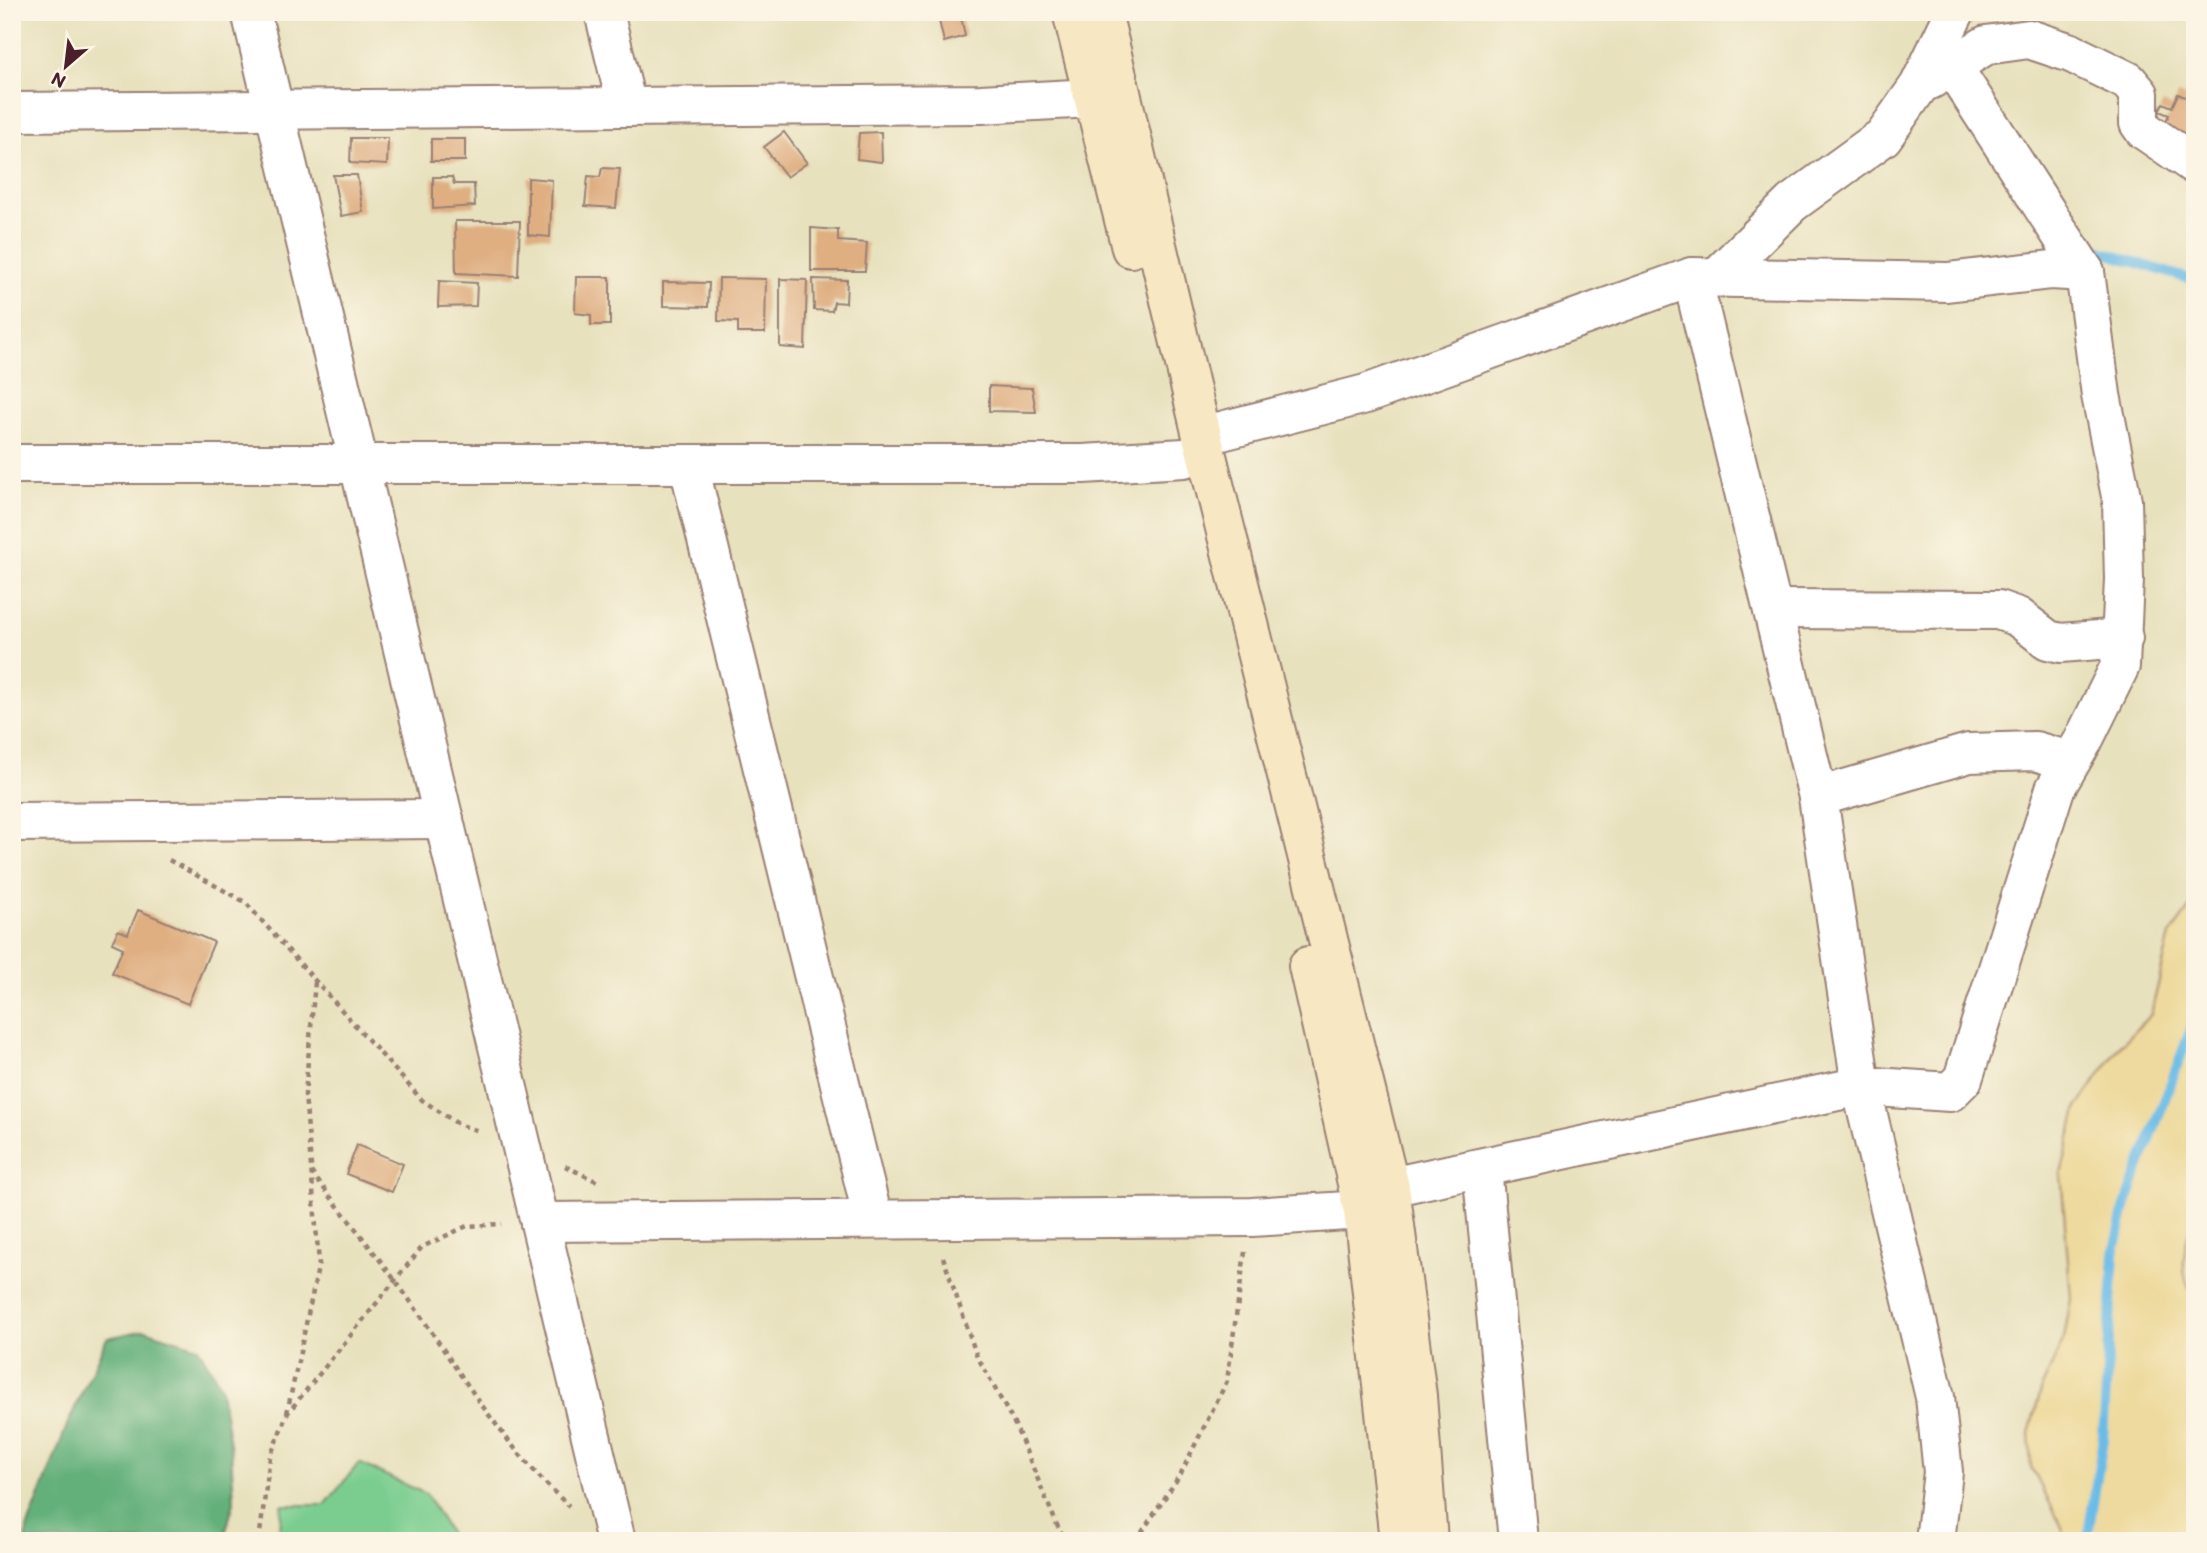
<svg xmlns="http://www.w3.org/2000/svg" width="2207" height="1553" viewBox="0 0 2207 1553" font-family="Itim,sans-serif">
	<rect width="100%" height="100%" fill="#fcf5e5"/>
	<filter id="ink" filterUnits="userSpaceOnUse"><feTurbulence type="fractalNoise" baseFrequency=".0143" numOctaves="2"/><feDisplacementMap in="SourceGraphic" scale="14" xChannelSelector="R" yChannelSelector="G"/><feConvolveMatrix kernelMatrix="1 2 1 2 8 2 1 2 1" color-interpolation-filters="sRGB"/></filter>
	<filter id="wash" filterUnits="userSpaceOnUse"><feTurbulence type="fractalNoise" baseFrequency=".00686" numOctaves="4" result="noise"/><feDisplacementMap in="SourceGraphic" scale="28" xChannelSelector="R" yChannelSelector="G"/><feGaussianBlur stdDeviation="1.57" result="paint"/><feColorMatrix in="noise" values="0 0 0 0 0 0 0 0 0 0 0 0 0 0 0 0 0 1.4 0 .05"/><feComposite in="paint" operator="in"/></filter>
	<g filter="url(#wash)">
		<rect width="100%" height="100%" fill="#e8e1be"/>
		<!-- green -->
		<path fill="#7acd8f" stroke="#62765d" stroke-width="2" d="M359 1463 426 1494 454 1541H279L282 1505H325Z"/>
		<!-- forest -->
		<path fill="#63b07a" stroke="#566852" stroke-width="2" d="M145 1330 198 1347 220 1385 231 1450 234 1502 223 1541H26L27 1529 68 1423 107 1338Z"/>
		<!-- sand -->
		<path fill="#eeda9e" stroke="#9c7c64" stroke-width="2" d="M2195 900V1216C2185 1239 2176 1275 2195 1297V1541H2065L2062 1527 2031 1467 2029 1433 2042 1387 2064 1338 2071 1299 2061 1173 2078 1106 2119 1047 2151 1014 2170 935Z"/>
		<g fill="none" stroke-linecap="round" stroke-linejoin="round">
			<!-- stream -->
			<g stroke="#6bbce7" stroke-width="10">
				<path d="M2079 239 2103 252 2195 281"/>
				<path d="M2087 1541 2103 1439 2114 1254 2126 1204 2195 1018"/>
			</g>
		</g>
		<g id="blocks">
			<!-- building -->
			<g fill="#dfaf82">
				<path d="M937 12H960L965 36 944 42Z"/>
				<path d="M2178 94 2195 101V141L2163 127 2169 115 2159 111 2163 103 2172 107Z"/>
				<path d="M784 132 807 163 787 177 764 147Z"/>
				<path d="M881 132 882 162 857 159 859 133Z"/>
				<path d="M351 138H388L387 165 350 163Z"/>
				<rect x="431" y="139" width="34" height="22"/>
				<path d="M602 168 620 169 616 208 585 206 588 176 600 177Z"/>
				<path d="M333 175H357L363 212 341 216Z"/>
				<path d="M433 177H452L454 184H474L475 206 433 209Z"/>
				<path d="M528 178 552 180 550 237 528 235Z"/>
				<path d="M455 221H520L518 276 456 273Z"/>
				<path d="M811 228 838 230V241L867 243 865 271H811Z"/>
				<path d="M576 277H610V325H591V315L575 313Z"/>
				<path d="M719 278 766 279 765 333H738V322L718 321Z"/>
				<path d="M780 279 807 280 805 349 780 347Z"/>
				<path d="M813 279 847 280 846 303 834 302 832 311 814 310Z"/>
				<path d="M439 281 477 283 476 306 438 307Z"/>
				<path d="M663 282 709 283 708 307 663 306Z"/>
				<path d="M989 386 1032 388 1036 412 989 411Z"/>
				<path d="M138 910 214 942 188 1004 112 973 123 948 112 943 118 930 128 934Z"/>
				<path d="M357 1145 403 1164 392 1192 346 1174Z"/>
			</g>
		</g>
	</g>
	<g filter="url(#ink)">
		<use href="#blocks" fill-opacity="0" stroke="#998074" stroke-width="2"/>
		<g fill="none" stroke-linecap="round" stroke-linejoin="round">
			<!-- street casing -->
			<g stroke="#998074" stroke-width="42">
				<g id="street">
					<path d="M251 12 616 1541"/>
					<path d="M604 12 627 107"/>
					<path d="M1930 80 1986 45 2029 39 2071 53 2128 81 2139 94V123L2144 130 2195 165"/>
					<path d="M12 112 981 104 1093 98"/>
					<path d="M1692 277 1818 797 1861 1086 1935 1397 1943 1472 1935 1541"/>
					<path d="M1717 277 1792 203 1883 137 1919 86 1955 12"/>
					<path d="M1202 436 1366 394 1692 277 1947 282 2051 270 2085 272"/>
					<path d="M12 464H1083L1184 458"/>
					<path d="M689 466 873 1219"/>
					<path d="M1773 609 1998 610 2018 617 2048 640 2061 643 2123 638"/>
					<path d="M1818 797 1969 753 2035 751 2069 761"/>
					<path d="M12 822 444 819"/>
					<path d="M1482 1168 1518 1541"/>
					<path d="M1390 1187 1861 1086 1950 1092 1963 1079 2055 789 2083 741 2120 666 2124 579 2122 501 2101 395 2085 272 1952 66"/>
					<path d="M540 1222 1252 1217 1363 1210"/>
				</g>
			</g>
			<!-- secondary casing -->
			<g stroke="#998074" stroke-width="42">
				<g id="secondary">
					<path d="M1072 12 1131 248"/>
					<path d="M1102 12 1202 436 1390 1187 1417 1396 1428 1541"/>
					<path d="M1308 966 1363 1210 1399 1541"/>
				</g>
			</g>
			<!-- path -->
			<g stroke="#998074" stroke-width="4.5" stroke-dasharray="5 5" stroke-linecap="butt">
				<path d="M169 860 245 902 422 1100 458 1124 479 1131"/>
				<path d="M565 1166 598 1182"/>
				<path d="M311 1172C347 1218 384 1264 418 1312 464 1379 508 1451 569 1506"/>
				<path d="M943 1257 976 1354 1015 1425 1060 1532 1068 1541"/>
				<path d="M287 1413 319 1263 305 1094 315 982"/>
				<path d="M259 1541 270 1457 287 1414 422 1247 467 1226 502 1224"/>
				<path d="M1136 1541 1180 1475 1227 1381 1245 1252"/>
			</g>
			<!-- street -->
			<use href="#street" stroke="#fff" stroke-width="38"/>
			<!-- secondary -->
			<use href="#secondary" stroke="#f7e8c3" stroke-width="38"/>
		</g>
	</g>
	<!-- margin -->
	<rect width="2207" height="1553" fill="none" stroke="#fcf5e5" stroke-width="42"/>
	<!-- north arrow -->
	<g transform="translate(66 66) rotate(208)" stroke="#fcf5e5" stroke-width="5" paint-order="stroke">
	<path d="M0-5L12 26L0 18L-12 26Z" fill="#4a1f2b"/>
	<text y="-10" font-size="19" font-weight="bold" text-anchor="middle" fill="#4a1f2b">N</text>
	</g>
</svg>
